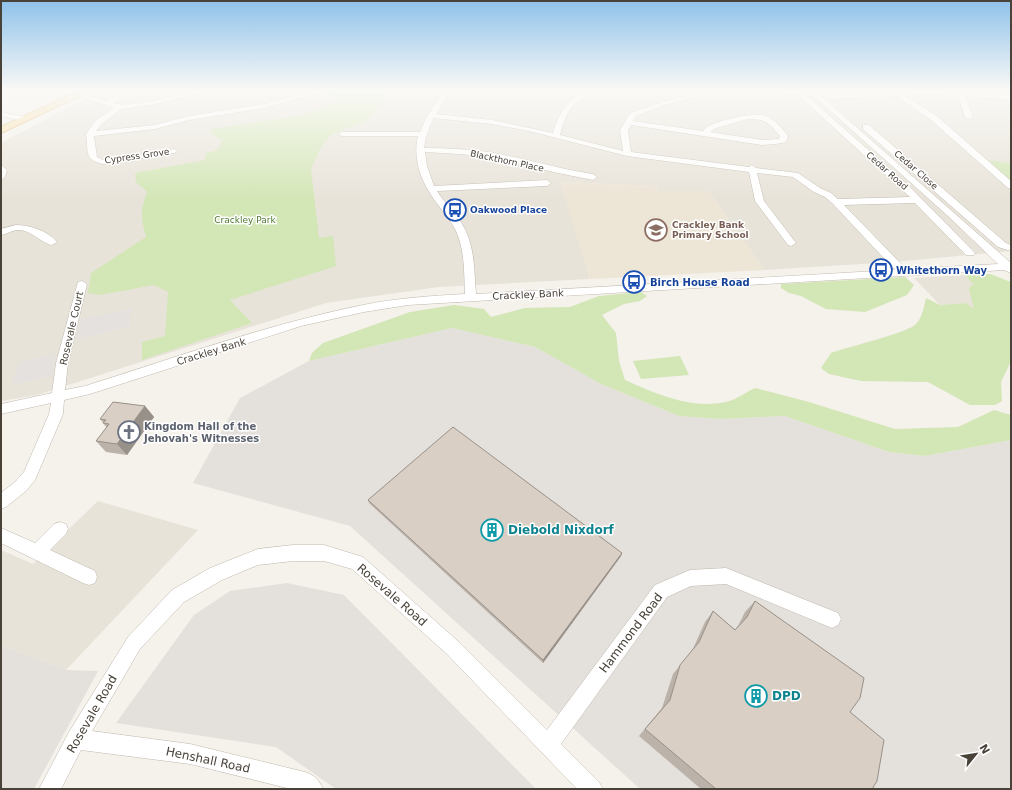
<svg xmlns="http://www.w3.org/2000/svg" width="1012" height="790" viewBox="0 0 1012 790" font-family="'DejaVu Sans',sans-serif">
	<rect width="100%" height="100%" fill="#f5f1eb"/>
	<!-- residential -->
	<g fill="#e8e3d9">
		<path d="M105 89H1011V251L894 262 764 270 709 191H657L656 186 561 182 590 279 439 287 326 303 37 395 1 401V143Z"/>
		<path d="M965 275 974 285V309L966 303 940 305 914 278Z"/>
		<path d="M98 501 198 530 66 670 1 645V550L33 564Z"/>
	</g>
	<!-- industrial -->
	<g fill="#e4e0dc">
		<path d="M452 328 535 347 601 384 679 416 720 419 785 416 889 452 925 456 1011 440V789H640L350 526 193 483 240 398 309 361Z"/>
		<path d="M287 583 344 595 536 789H336L276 747 116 723 194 615 230 591Z"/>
		<path d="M1 645 66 670 98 671 34 789H1Z"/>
	</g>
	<!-- education -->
	<path fill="#ede5d6" d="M560 182 656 186 657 191H709L764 270 590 279Z"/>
	<!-- green -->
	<g fill="#d3e6b6">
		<path d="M333 89H393L366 121 331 135 321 147 311 169 319 238 333 236 336 266 230 300 252 323 142 360V342L165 336 168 292 154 285 100 295 88 293 91 273 146 237C141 217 140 212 147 192L136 182 135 173 205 160 206 153 218 150 222 140 211 134 210 129 304 115 339 100 325 92Z"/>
		<path d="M988 160 1011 163V181Z"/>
		<path d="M990 274 1011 282V361L1001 382 1002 401 995 405H970L928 382 861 381 829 374 821 368 831 353C847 347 908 333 916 324 922 318 924 307 926 298L940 305 966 303 974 309 969 289 970 286 974 285 965 275Z"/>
		<path d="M905 277 914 285 907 295 865 312 826 309 801 296 789 293 781 288V284Z"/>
		<path d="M641 292 647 296 640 301 624 304 602 315 616 333 619 361 625 380C656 394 695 411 730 401 738 398 747 392 755 388L809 402 895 429 958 427 994 410 1011 415V440L925 456 889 452 785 416 720 419 679 416 601 384 535 347 452 328 309 361 312 353 323 343 410 312 454 305 484 309 491 317 525 308 570 307 599 296Z"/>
		<path d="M680 356 689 375 641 379 633 361Z"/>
	</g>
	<!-- parking -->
	<g fill="#e4e1df">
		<path d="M131 309 129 327 76 339 80 319Z"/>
		<path d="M56 354 52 376 12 385 18 363Z"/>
	</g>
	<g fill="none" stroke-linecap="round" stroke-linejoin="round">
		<!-- minor casing -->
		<g stroke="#c0b8ae" stroke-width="1">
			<g id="minor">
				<path d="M116 89H122L125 96 113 103C134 109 174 95 195 91 204 89 212 89 220 89L151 105 121 109 102 124 96 131 155 125 189 116 264 104 321 89H333L264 108 189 120 155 129 94 136 97 157 103 160 174 149 178 151 174 153 103 164C83 159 89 152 86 134L96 120 114 108 75 95 78 93 106 101 118 95Z"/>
				<path d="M445 89H452L436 114 492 120 553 133C562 104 575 89 607 89 601 93 593 94 586 97 569 104 565 118 560 135L623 151 620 130 630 113 660 103 713 89H725L664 105 636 116 633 121 703 131C709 121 750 113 762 115 773 117 781 127 788 136L786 142 776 144 762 145 631 125 628 130 631 152 749 167 752 165 756 168 798 173 820 188 831 193 838 199 910 197 798 95 763 91 760 89 793 91 792 89H799L805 93 806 95 908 185 975 253 974 255H966L915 203 844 205 906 269 998 264 948 216 806 89H813L1011 263V273L1004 270 408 305 364 312 301 326 90 394 64 400 63 414 35 480 26 491 6 507 1 509V493L16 481 24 472 49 414 51 403 1 414V404L52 393 56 363 78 282 82 281 87 284 68 363 65 390 85 386C177 357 269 324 363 305 397 298 431 296 465 294 464 273 465 251 456 231 452 222 445 215 439 206 423 186 412 162 418 136H342L338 134 342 132H420L426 118ZM433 118 492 124 529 131 627 156 749 172 755 201 788 245 791 246 796 243 764 201 757 173 793 177 814 192 825 197 833 204 895 270 476 294C474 270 475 245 462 224 455 212 444 203 437 191L547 186 551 183 547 180 434 186 427 166 425 152 460 154 490 157 558 173 593 180 597 177 593 174C558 169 524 158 488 152 467 149 446 148 424 148L426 137ZM748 119C766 119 769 123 780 136L779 139 762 140 710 132 716 128Z"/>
				<path d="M514 89H522L512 96H508V94Z"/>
				<path d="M887 89H895L899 92 952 90V92L950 93 905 96 937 116 1011 181V189L1008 188 931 120 896 96 831 99 828 97 831 95 891 92Z"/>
				<path d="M956 89H962L964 92 1011 96V100L965 96 973 117 969 119 965 117Z"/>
				<path d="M1 112 26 117 27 119 23 121 1 116Z"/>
				<path d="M863 125H869L1006 243 1011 245V251L998 247 863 129Z"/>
				<path d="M1 165 7 170 5 177 1 180Z"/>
				<path d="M16 225C30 225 48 231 57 242L52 245C39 242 31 229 17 230 11 231 6 234 1 235V229Z"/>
				<path d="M60 522 66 524 68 529 66 534 50 550 95 571 97 577 95 583 89 585 83 583 1 543V528L35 543 54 524Z"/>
				<path d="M293 545H324L363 557 459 642 547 730 655 585 690 570 726 568 838 613 841 619 838 625 832 628 726 584 691 586 667 597 561 744 599 782 603 789H577L447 654 352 569 324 561H293L258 565 222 580 184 602 140 649 92 731 190 744 305 772C314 775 319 780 323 789H291L190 764 81 750 61 789H39L69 732 128 637 172 590 210 568 258 549Z"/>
			</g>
		</g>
		<!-- major casing -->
		<g stroke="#dfb76f" stroke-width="2">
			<path id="major" d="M83 89H94L1 133V127Z"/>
		</g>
		<!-- minor -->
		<use href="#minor" fill="#fff" fill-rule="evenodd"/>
		<!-- major -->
		<use href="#major" fill="#f9db9f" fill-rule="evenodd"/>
	</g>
	<!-- wall -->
	<g fill="#bbb2a9">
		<path d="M145 406 154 417 127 455 106 452 96 441 107 428 100 419Z"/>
		<path d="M368 500 622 553 621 556 543 663 369 503Z"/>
		<path d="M755 601 850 712 872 789H701L639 736 662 708 673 674 692 651 705 622 713 611 735 630 738 626 745 612Z"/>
	</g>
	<!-- shaded-wall -->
	<g fill="#989189">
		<path d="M145 406 154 417 127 455 117 444Z"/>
		<path d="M622 553 621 556 543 663V660Z"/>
	</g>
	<!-- building -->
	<g fill="#d9cfc4" stroke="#989189">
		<path d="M113 402 145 406 117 444 96 441 109 424 103 423 106 420 100 419Z"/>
		<path d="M453 427 622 553 543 660 368 500Z"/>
		<path d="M755 601 864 678 860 698 850 712 884 740 877 781 872 789H716L645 729 670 700 680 665 699 642 713 611 735 630 747 617Z"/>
	</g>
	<!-- sky -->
	<linearGradient id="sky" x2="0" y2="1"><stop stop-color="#8fc2ea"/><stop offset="0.45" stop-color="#faf9f6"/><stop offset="1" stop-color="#faf9f6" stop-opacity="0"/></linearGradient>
	<rect width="1012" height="200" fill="url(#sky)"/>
	<!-- icons -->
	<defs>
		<g id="bus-ring" transform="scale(1.15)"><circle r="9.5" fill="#fff" stroke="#1a4fb4" stroke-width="1.5"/><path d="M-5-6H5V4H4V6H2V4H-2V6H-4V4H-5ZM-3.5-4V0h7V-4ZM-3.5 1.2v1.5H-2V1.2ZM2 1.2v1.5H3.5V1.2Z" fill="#1a4fb4"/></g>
		<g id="school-ring" transform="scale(1.15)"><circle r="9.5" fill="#fff" stroke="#8d6e63" stroke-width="1.5"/><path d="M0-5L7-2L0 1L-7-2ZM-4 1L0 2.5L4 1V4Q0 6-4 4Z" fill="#8d6e63"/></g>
		<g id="church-ring" transform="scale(1.15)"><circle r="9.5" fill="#fff" stroke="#6b7280" stroke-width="1.5"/><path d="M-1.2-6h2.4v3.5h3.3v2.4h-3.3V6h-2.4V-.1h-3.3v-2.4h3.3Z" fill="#6b7280"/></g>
		<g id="building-ring" transform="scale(1.15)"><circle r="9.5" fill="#fff" stroke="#0f9aa8" stroke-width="1.5"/><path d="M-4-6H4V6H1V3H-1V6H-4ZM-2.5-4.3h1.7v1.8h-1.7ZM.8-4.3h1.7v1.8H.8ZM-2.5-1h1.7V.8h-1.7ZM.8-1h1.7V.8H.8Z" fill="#0f9aa8"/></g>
	</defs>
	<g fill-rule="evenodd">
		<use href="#bus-ring" x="455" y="210"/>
		<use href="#school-ring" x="656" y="230"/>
		<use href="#bus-ring" x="881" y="270"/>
		<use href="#bus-ring" x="634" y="282"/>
		<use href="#church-ring" x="129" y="432"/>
		<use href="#building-ring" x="492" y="530"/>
		<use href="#building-ring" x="756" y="696"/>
	</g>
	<g text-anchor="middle" stroke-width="3" stroke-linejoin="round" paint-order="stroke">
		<!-- far-street labels -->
		<g font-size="9" fill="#494239" stroke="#fff">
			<text transform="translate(137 156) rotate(-8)" y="3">Cypress Grove</text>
			<text transform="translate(507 161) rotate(12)" y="3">Blackthorn Place</text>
			<text transform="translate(916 170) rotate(41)" y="3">Cedar Close</text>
			<text transform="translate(887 171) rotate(42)" y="3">Cedar Road</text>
		</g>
		<!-- far-transit labels -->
		<g font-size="9" font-weight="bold" fill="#164399" stroke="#fff" text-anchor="start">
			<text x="470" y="213">Oakwood Place</text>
		</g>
		<!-- far-park labels -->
		<g font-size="9" fill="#4e782e" stroke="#fff">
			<text x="245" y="223">Crackley Park</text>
		</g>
		<!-- far-education labels -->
		<g font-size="9" font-weight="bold" fill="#785e54" stroke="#fff" text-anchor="start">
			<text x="672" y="228">Crackley Bank<tspan x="672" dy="10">Primary School</tspan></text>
		</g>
		<!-- transit labels -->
		<g font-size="10" font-weight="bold" fill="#164399" stroke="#fff" text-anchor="start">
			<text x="896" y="274">Whitethorn Way</text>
			<text x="650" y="286">Birch House Road</text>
		</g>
		<!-- street labels -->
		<g font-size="10" fill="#494239" stroke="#fff">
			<text transform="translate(528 294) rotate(-3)" y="4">Crackley Bank</text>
			<text transform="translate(71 328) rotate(-77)" y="4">Rosevale Court</text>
			<text transform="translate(211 351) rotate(-17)" y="4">Crackley Bank</text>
		</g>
		<!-- worship labels -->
		<g font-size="10" font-weight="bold" fill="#5b616d" stroke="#fff" text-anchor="start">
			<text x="144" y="430">Kingdom Hall of the<tspan x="144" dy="12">Jehovah's Witnesses</tspan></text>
		</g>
		<!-- near-culture labels -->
		<g font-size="12" font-weight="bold" fill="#0d838f" stroke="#fff" text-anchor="start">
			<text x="508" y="534">Diebold Nixdorf</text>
			<text x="772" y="700">DPD</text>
		</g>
		<!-- near-street labels -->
		<g font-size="12" fill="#494239" stroke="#fff">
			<text transform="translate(392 595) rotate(41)" y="4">Rosevale Road</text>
			<text transform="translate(631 633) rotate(-53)" y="4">Hammond Road</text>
			<text transform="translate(92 714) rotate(-60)" y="4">Rosevale Road</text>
			<text transform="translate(208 760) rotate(12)" y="4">Henshall Road</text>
		</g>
	</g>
	<!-- border -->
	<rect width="1012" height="790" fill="none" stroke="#494239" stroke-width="4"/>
	<!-- north arrow -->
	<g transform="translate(976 754) rotate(60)" stroke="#ffffff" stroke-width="3" paint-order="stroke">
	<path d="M0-3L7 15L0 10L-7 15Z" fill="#494239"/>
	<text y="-6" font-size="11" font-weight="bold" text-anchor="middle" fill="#494239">N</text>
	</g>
</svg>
